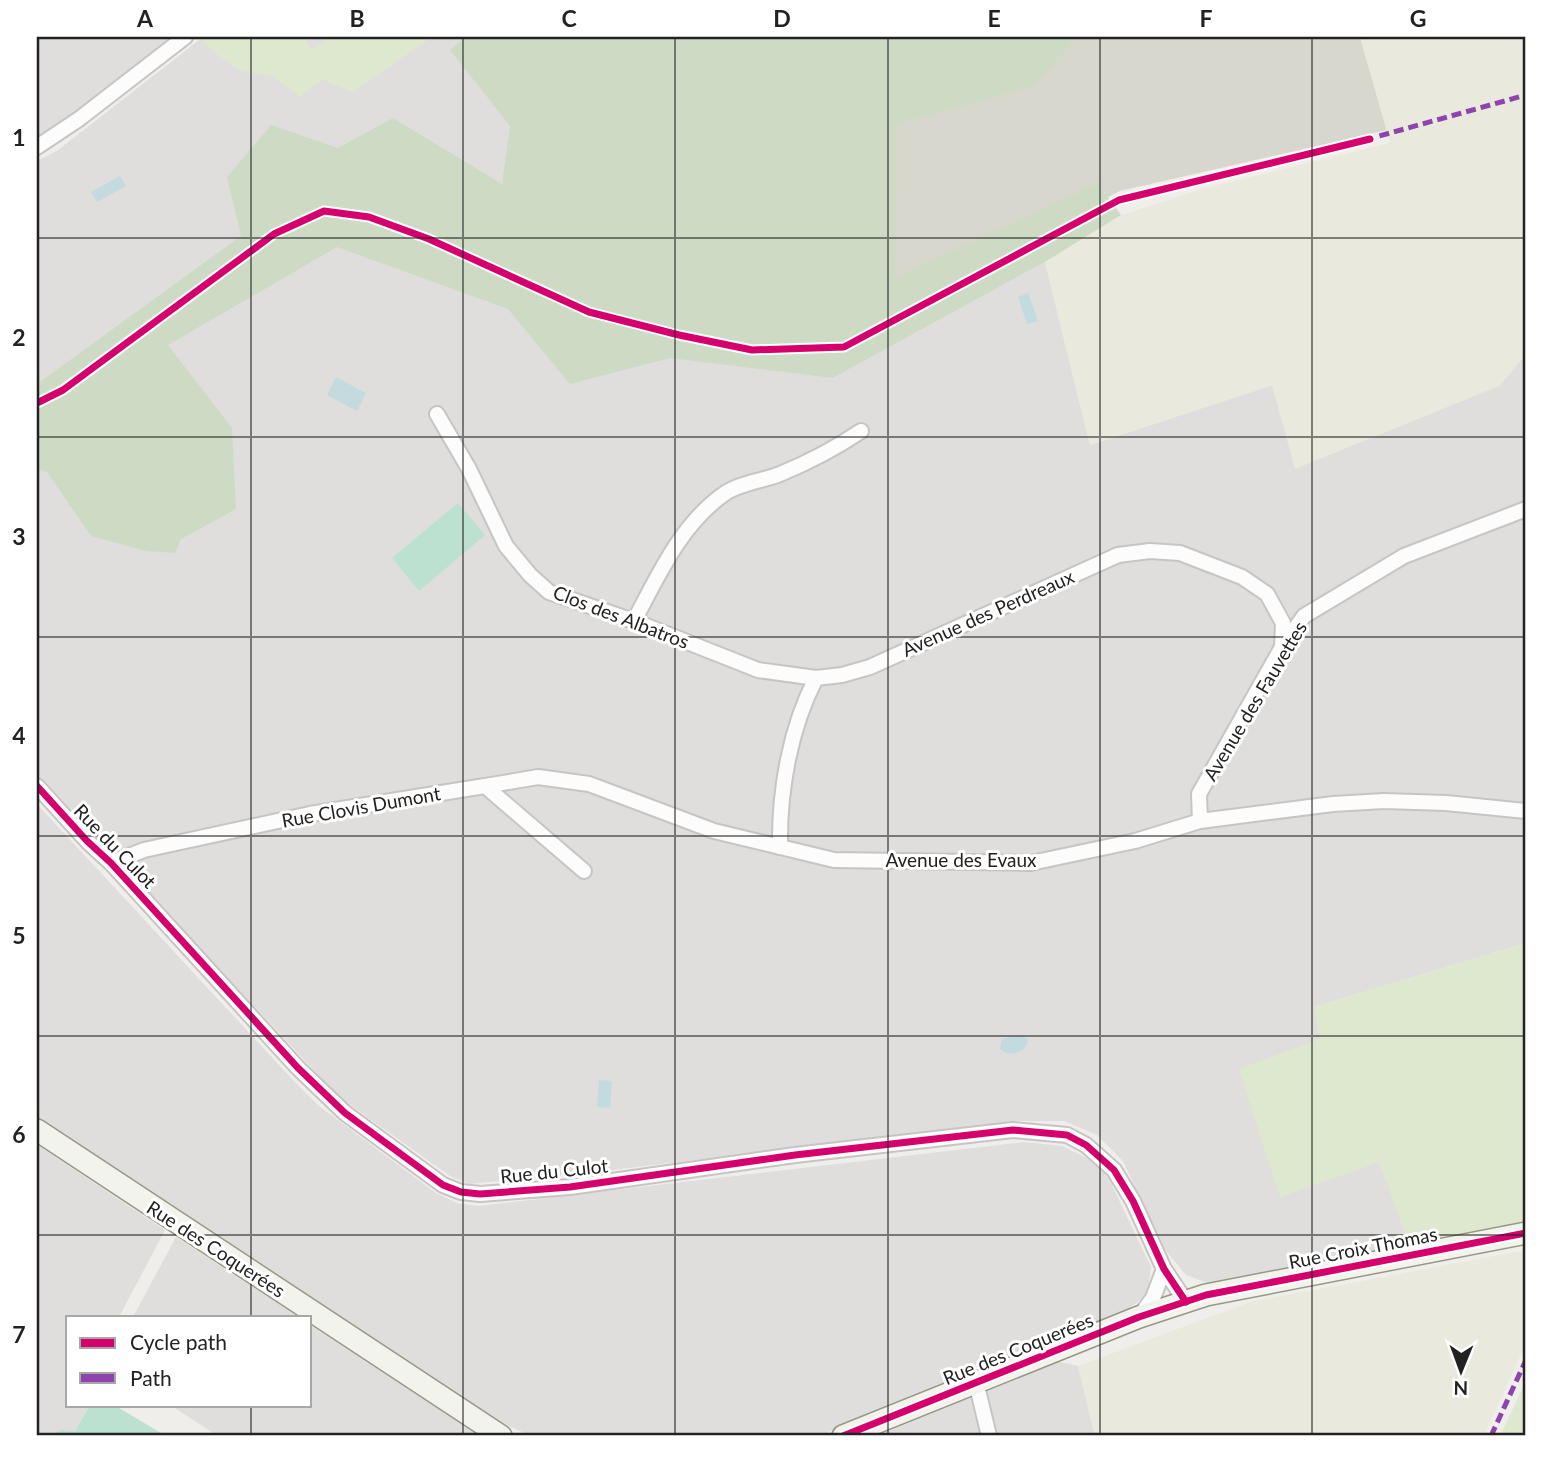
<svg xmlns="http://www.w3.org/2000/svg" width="1563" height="1473" viewBox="0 0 1563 1473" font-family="Lato,sans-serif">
	<rect width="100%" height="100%" fill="#f0eeeb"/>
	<!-- residential -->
	<g fill="#dfdedc">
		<path d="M37 37H173L99 95 37 139Z"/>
		<path d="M203 37H476L720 332 344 194 37 393V161L58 150Z"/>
		<path d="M326 229 833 378 1045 262 1090 445 1273 385 1499 386 1526 354V943L1314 1007 1321 1038 1380 1162 1409 1243 1215 1286 1186 1275 1163 1247 1123 1161 1097 1135 1064 1121H1021L595 1172 469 1184 450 1176 339 1097 37 774V419Z"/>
		<path d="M37 804 293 1080 319 1106 436 1193 457 1203 478 1206 1024 1142 1062 1146 1089 1159 1108 1177 1151 1267 1148 1293 1119 1317 818 1436H531L498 1421 37 1120Z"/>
		<path d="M37 1145 165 1230 119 1317H68V1405H90L75 1431 54 1433 49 1436H37Z"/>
		<path d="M176 1237 271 1299 299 1317H133Z"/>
		<path d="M310 1325 480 1436H218L170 1405H310Z"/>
		<path d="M1056 1361 1078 1366 1095 1436H877Z"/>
	</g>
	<!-- construction -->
	<path fill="#d8d7ce" d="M476 37H1360L1387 130 1120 191 949 280 831 338Z"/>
	<!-- farmland -->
	<g fill="#eae9dd">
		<path d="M1360 37H1526V354L1499 386 1295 469 1272 385 1090 445 1045 262 1121 215 1205 188 1390 143Z"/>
		<path d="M1526 1250V1343L1484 1436H1095L1078 1366 1250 1302Z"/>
	</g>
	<!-- grass -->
	<g fill="#dee8ce">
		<path d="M203 37H305L311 50 330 37H432L352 92 322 79 300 97 272 76 242 71 219 56 200 39Z"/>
		<path d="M1526 943V1221L1409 1243 1379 1162 1280 1197 1239 1069 1320 1039 1314 1007Z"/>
		<path d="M1526 1381V1436H1500Z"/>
	</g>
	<!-- forest -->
	<path fill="#cddbc4" d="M466 37H1077L1034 86 897 124 895 278 1098 183 1121 215 1045 262 833 378 670 358 570 384 508 309 337 247 168 345 232 428 236 509 181 539 175 553 146 551 91 536 47 472 37 469V384L241 236 227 177 271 125 338 148 393 118 502 184 510 126 450 50Z"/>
	<!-- pitch -->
	<g fill="#bce1d0">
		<path d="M458 503 485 535 419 591 392 558Z"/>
		<path d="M90 1405H114L166 1436H49L61 1430 75 1431Z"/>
	</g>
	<!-- water -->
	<g fill="#c3dade">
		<path d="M120 176 126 186 97 202 91 192Z"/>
		<path d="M1028 293 1038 321 1027 324 1018 297Z"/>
		<path d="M336 377 366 393 357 411 327 395Z"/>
		<path d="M1020 1035 1028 1039C1027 1053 1009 1058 1000 1049L1002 1039Z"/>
		<path d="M599 1080 612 1081 610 1108 597 1107Z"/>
	</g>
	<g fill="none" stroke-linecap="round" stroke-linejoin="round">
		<!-- street casing -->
		<g stroke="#c6c5c3" stroke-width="18">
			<g id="street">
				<path d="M37 147 79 119 185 37"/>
				<path d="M437 414 469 469 506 546 530 575 549 592 634 621 758 670 816 678"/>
				<path d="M634 621C658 576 681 524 724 494 739 483 763 481 780 474 809 462 836 448 861 431"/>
				<path d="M37 786 87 841 111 863 298 1068 345 1113 443 1185 461 1192 480 1194 570 1187 795 1155 1013 1130 1067 1135 1086 1145 1114 1170 1133 1201 1164 1269 1186 1302"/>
				<path d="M485 786 538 777 589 784 714 831 834 860 1031 863 1135 841 1200 821 1333 804 1384 801 1446 803 1526 811"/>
				<path d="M1200 821 1199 794 1282 647 1304 616 1404 556 1526 509"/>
				<path d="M780 847C779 791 790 728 816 678L842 675 870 667 1118 555 1150 551 1180 553 1242 577 1267 594 1283 623 1282 647"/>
				<path d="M111 863 144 850 310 814 485 786 584 871"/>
				<path d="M1139 1317 1153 1298 1164 1269"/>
				<path d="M976 1382 989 1436"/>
			</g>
		</g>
		<!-- secondary casing -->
		<g stroke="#979885" stroke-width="24">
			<g id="secondary">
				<path d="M37 1130 501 1436"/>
				<path d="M843 1436 1139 1317 1206 1295 1526 1233"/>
			</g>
		</g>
		<!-- street -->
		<use href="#street" stroke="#fdfcfc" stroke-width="14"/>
		<!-- secondary -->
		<use href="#secondary" stroke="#f3f3ee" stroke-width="21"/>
		<!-- quiet -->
		<g stroke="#8e44ad" stroke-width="5" stroke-dasharray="10 5" stroke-linecap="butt">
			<path d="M1365 140 1526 95"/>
			<path d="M1491 1436 1526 1360"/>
		</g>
		<!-- cycleway casing -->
		<g stroke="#fff" stroke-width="11">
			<g id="cycleway">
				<path d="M37 403 63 390 274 234 324 211 369 217 429 239 589 312 679 335 752 350 844 347 1119 200 1370 139"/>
				<path d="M37 786 87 841 111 863 298 1068 345 1113 443 1185 461 1192 480 1194 570 1187 795 1155 1013 1130 1067 1135 1086 1145 1114 1170 1133 1201 1164 1269 1186 1302"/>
				<path d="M843 1436 1139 1317 1206 1295 1526 1233"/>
			</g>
		</g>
		<!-- cycleway -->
		<use href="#cycleway" stroke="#d6006c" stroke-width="7"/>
	</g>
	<!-- grid -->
	<path fill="none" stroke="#222" stroke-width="2" stroke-opacity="0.55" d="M251 37V1317M463 37V1436M675 37V1436M888 37V1436M1100 37V1436M1312 37V1436M37 238H1526M37 437H1526M37 637H1526M37 836H1526M37 1036H1526M37 1235H1526M251 1405V1436"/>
	<g text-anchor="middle" stroke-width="6" stroke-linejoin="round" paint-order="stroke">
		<!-- street labels -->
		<g font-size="19" fill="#222" stroke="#fff">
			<text transform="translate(988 613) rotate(-24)" y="7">Avenue des Perdreaux</text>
			<text transform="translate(621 617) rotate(21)" y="7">Clos des Albatros</text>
			<text transform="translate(1255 701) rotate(-59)" y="7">Avenue des Fauvettes</text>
			<text transform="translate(361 807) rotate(-10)" y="7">Rue Clovis Dumont</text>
			<text transform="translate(115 846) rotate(46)" y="7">Rue du Culot</text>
			<text x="961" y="867">Avenue des Evaux</text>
			<text transform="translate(554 1171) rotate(-6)" y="7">Rue du Culot</text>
			<text transform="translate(1363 1248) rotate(-11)" y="7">Rue Croix Thomas</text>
			<text transform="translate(216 1249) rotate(33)" y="7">Rue des Coquerées</text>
			<text transform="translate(1018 1349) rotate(-22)" y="7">Rue des Coquerées</text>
		</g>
	</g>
	<!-- border -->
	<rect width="1563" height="1473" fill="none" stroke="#ffffff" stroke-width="77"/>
	<!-- legend -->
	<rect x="66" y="1316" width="245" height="91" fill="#ffffff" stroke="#a7a7a7" stroke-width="2"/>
	<rect x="80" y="1338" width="35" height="10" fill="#d6006c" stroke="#a7a7a7" stroke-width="2"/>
	<text x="130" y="1350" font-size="21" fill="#222222">Cycle path</text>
	<rect x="80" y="1373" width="35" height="10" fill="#8e44ad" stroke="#a7a7a7" stroke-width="2"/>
	<text x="130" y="1386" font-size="21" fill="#222222">Path</text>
	<!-- north arrow -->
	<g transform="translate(1461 1371) rotate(181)" stroke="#ffffff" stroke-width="5" paint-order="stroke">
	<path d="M0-5L12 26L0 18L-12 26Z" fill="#222222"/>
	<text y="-10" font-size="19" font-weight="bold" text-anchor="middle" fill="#222222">N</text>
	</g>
	<rect x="38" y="38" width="1486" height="1396" fill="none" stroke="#222" stroke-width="2.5"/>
	<g font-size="23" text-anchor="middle" font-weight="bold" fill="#222">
		<text x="145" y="27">A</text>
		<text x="357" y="27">B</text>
		<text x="569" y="27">C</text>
		<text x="782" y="27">D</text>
		<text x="994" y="27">E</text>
		<text x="1206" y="27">F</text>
		<text x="1418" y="27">G</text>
		<text x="19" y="146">1</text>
		<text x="19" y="346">2</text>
		<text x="19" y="545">3</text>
		<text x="19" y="744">4</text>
		<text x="19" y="944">5</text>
		<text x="19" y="1143">6</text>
		<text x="19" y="1343">7</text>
	</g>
</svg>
